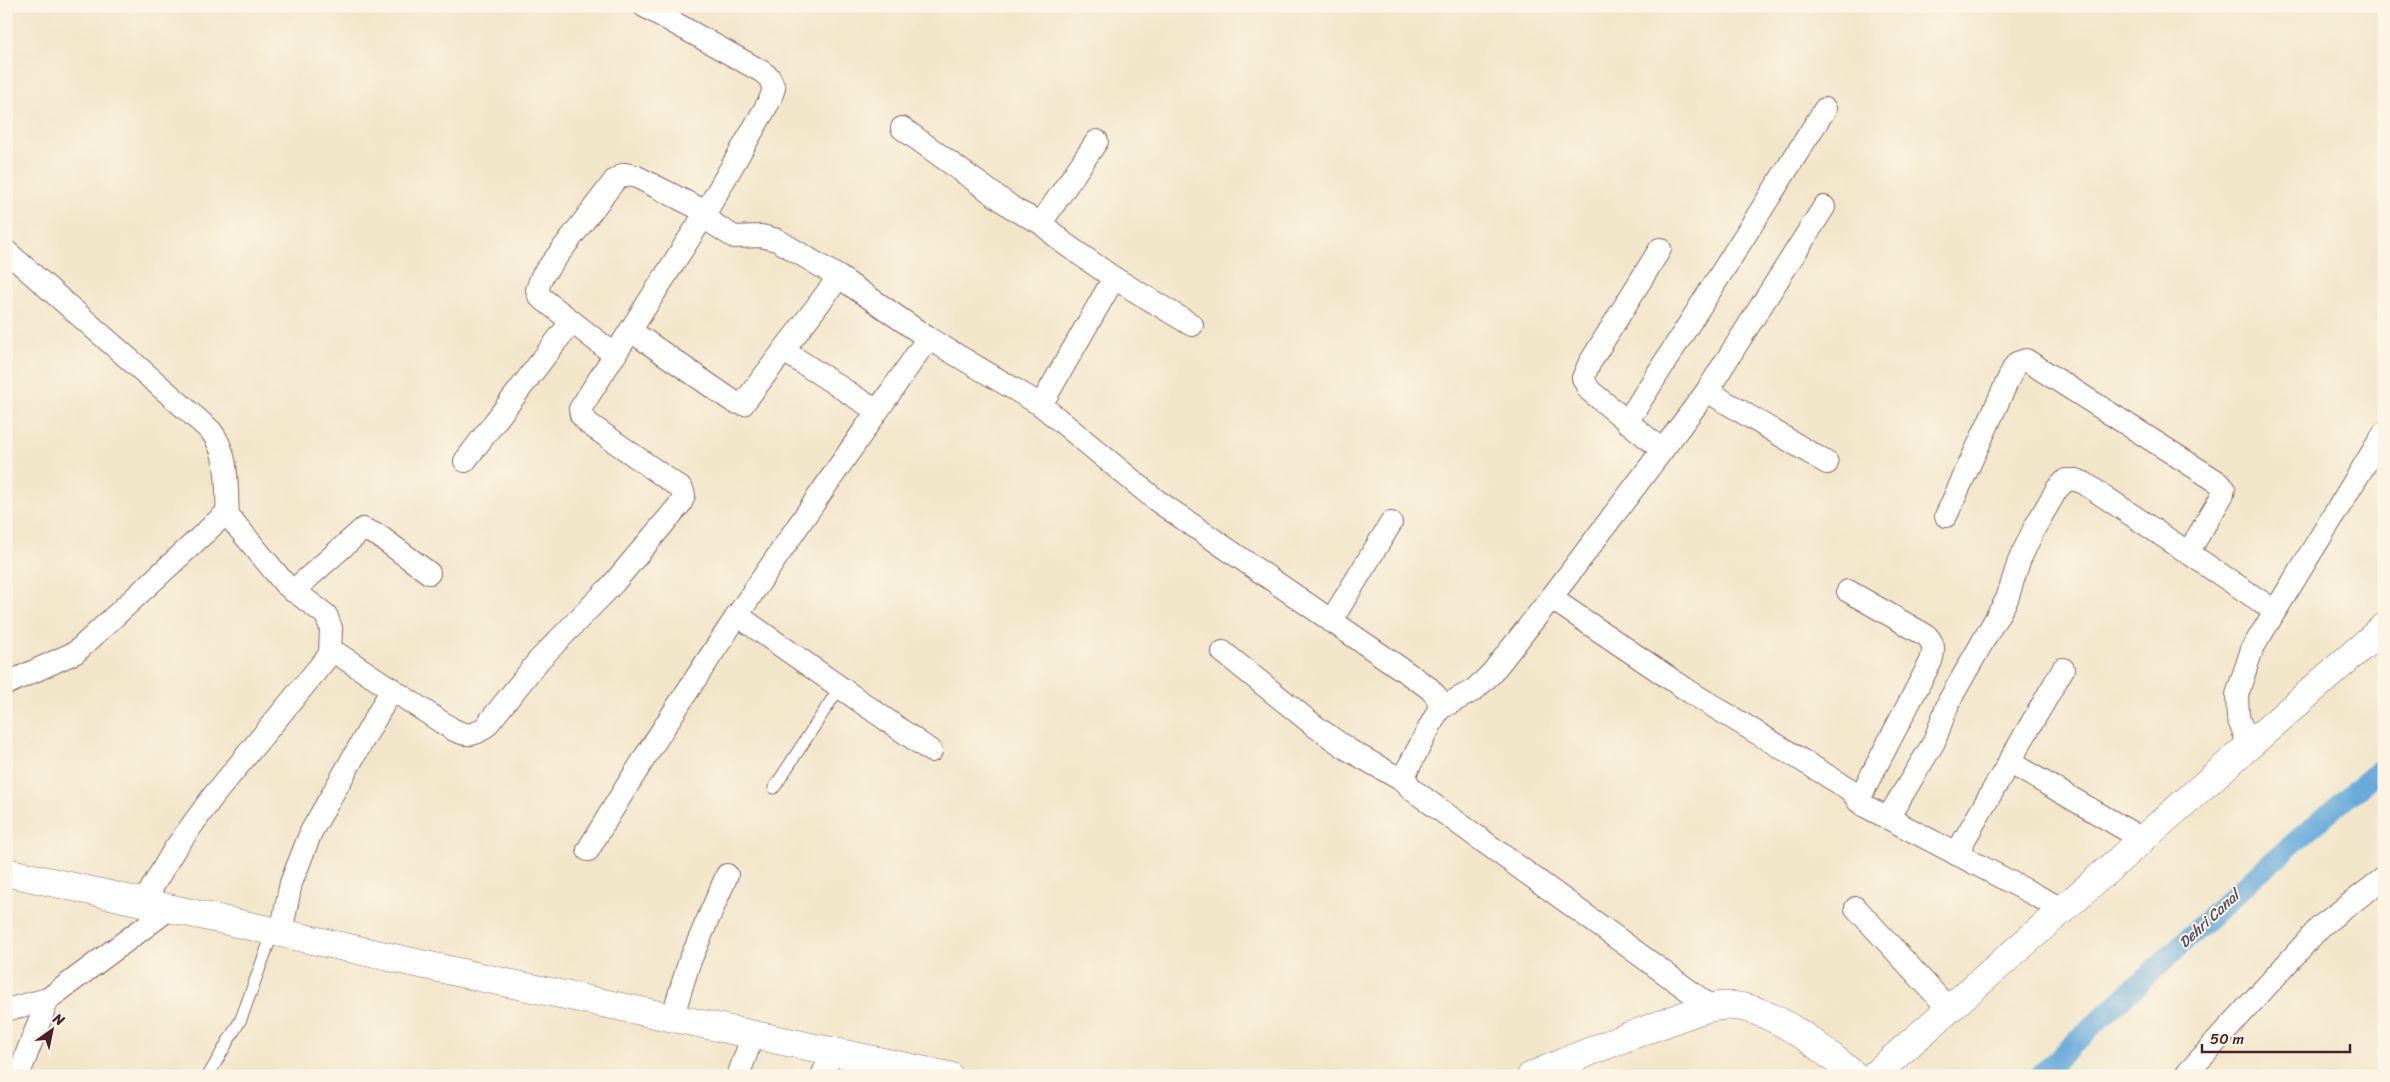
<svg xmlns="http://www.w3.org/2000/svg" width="2390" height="1082" viewBox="0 0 2390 1082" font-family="Sriracha,sans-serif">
	<rect width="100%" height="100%" fill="#fcf5e5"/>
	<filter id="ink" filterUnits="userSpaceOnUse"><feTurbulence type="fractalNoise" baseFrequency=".02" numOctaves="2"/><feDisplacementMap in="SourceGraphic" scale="10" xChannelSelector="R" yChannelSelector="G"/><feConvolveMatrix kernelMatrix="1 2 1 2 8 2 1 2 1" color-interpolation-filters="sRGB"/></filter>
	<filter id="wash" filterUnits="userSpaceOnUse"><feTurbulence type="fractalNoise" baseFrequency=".0096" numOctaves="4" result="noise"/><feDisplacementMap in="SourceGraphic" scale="20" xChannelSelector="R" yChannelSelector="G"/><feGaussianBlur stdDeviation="1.12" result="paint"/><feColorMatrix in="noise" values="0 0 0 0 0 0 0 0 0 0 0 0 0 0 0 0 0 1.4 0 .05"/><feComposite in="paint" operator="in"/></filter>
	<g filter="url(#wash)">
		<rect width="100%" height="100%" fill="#f2e6ca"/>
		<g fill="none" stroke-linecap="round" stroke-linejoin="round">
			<!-- canal -->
			<path stroke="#67aadb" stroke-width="21" d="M2039 1076 2255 876 2384 766"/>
		</g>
	</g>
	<g filter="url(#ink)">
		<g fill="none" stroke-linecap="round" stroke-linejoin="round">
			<!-- service casing -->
			<g stroke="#856563" stroke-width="13">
				<g id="service">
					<path d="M774 788 840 687"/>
					<path d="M208 1076 241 1019 273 932"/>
				</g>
			</g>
			<!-- minor casing -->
			<g stroke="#856563" stroke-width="24">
				<g id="minor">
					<path d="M902 128 1017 211 1041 223 1065 244 1114 278 1192 325"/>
					<path d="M703 217 734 237 761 236 777 240 839 277 928 338 1041 405 1156 500 1429 688 1438 698 1439 709 1406 772 1405 777 1410 788 1713 1008"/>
					<path d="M1041 223 1097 141"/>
					<path d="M1660 249 1589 364 1583 378 1589 390 1662 450"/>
					<path d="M6 251 211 431C230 455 226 488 228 517"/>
					<path d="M631 331 734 402 743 404 839 277"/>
					<path d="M784 351 877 411"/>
					<path d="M615 355 539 296 537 290 542 276 615 180 625 174 637 177 706 212"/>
					<path d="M1707 391 1827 463"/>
					<path d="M1041 405 1114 278"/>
					<path d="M1627 422 1825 109"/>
					<path d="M465 461 571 322"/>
					<path d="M1946 516 2013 369 2017 363 2026 360 2221 484 2224 488 2223 494 2188 553"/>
					<path d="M293 591 363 529 379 536 429 573"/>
					<path d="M1848 591 1927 636C1935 645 1934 650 1931 661L1858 801"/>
					<path d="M1551 598 1690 692 1849 789 1863 805 2062 909"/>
					<path d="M737 615 931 751"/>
					<path d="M1331 621 1391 523"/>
					<path d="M1223 652 1316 727 1349 750 1407 783"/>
					<path d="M6 684 76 652 223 516 231 519 285 584 326 615 331 628 330 654"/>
					<path d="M1439 709 1474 690 1491 674 1551 598 1707 391 1824 207"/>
					<path d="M2249 745 2238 718 2237 695 2252 649 2384 433"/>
					<path d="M2009 762 2142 839"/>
					<path d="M1888 818 1934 742 1949 701 2007 599 2019 561 2035 527 2057 489 2066 480H2076L2084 483 2275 611"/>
					<path d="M588 850C693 674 811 507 928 338"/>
					<path d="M1956 854 2063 669"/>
					<path d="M143 903 174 850 214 795 330 654H338L452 729C466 736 474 737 486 726L539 660 613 584 681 503 684 495 682 489 589 424 581 415 580 409 703 217 770 100 774 88 769 77 761 71 644 6"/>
					<path d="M1856 908 1948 1008"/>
					<path d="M281 933 291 883 311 832 392 689"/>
					<path d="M6 1010 48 999 169 909"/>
					<path d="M672 1018 689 963 727 875"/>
					<path d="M18 1076 48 999"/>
					<path d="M738 1076 753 1035"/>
					<path d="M822 1076 833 1051"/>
					<path d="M2185 1076 2321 926 2384 878"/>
				</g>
			</g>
			<!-- tertiary casing -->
			<g stroke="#856563" stroke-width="29">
				<g id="tertiary">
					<path d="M6 872 484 978 949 1076"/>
					<path d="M1531 1076C1575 1057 1620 1039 1665 1023 1687 1015 1711 1003 1735 1006 1774 1010 1826 1051 1855 1076"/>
					<path d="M1873 1076 2384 627"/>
				</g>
			</g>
			<!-- service -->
			<use href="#service" stroke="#fff" stroke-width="11"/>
			<!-- minor -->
			<use href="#minor" stroke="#fff" stroke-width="22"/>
			<!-- tertiary -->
			<use href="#tertiary" stroke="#fff" stroke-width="28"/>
		</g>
	</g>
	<g text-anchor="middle" stroke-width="4" stroke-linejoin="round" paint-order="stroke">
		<!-- water labels -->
		<g font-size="15" font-style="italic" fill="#545069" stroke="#fcf5e5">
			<text transform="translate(2209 919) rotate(-43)" y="5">Dehri Canal</text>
		</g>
	</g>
	<!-- margin -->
	<rect width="2390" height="1082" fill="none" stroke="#fcf5e5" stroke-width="25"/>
	<!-- north arrow -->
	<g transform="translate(52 1030) rotate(33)" stroke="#fcf5e5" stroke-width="4" paint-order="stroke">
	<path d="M0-4L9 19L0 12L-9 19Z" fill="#4a1f2b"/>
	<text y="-8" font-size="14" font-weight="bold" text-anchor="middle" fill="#4a1f2b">N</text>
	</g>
	<!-- scale -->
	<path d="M2202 1044v8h148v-8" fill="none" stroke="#4a1f2b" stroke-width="2.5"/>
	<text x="2210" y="1044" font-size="15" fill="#4a1f2b" stroke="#fcf5e5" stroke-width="4" paint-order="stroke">50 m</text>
</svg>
